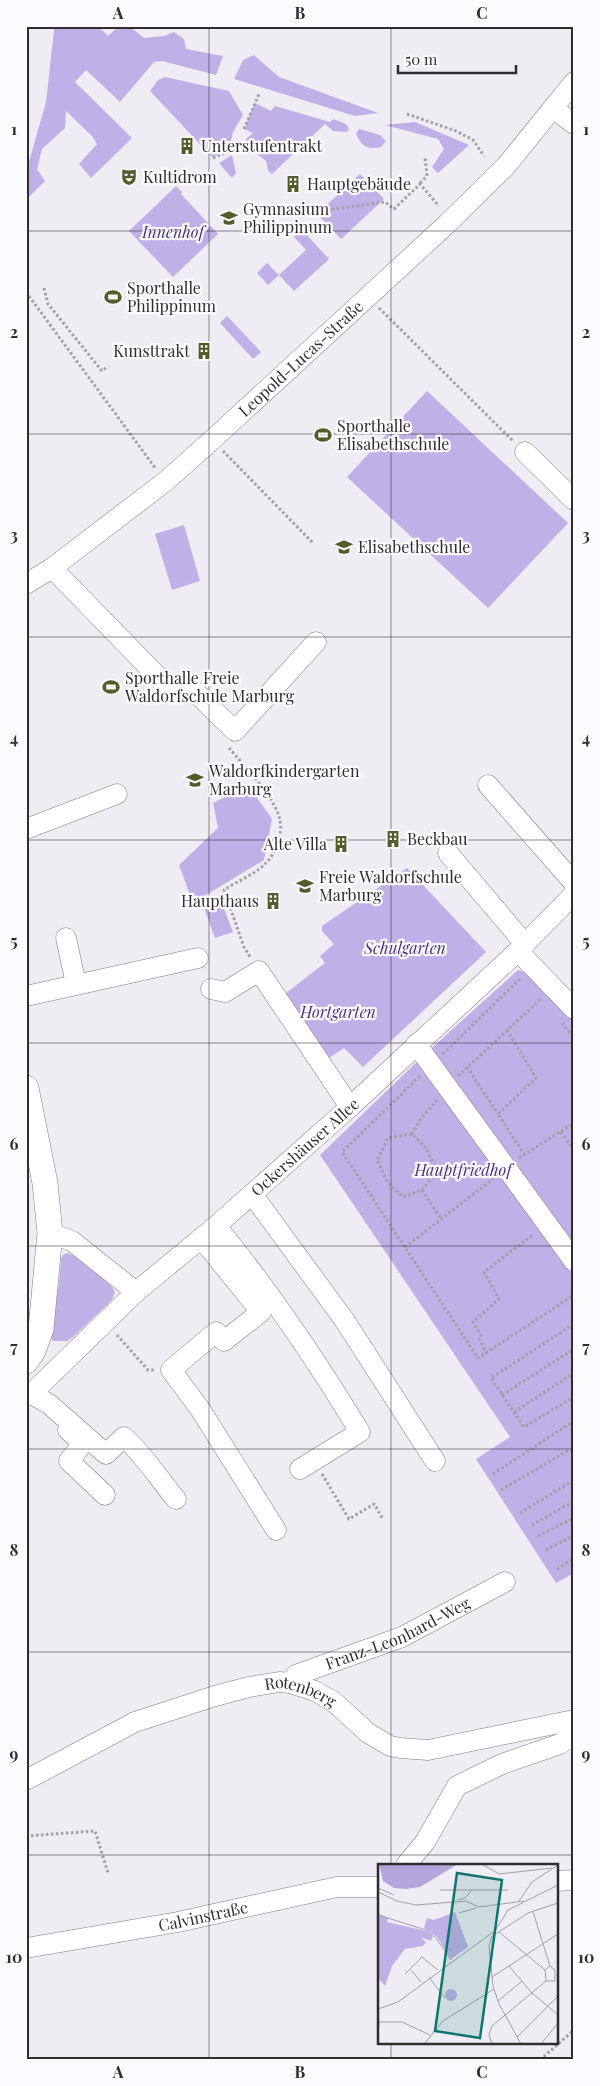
<svg xmlns="http://www.w3.org/2000/svg" width="600" height="2086" viewBox="0 0 600 2086" font-family="'Playfair Display',serif">
	<rect width="100%" height="100%" fill="#eeedf3"/>
	<!-- green -->
	<g fill="#bfb1e8">
		<path d="M53 26H98L108 36 119 26H129L144 38 164 36 174 32 184 39 186 49 223 56 216 75 162 61 154 62 120 102 86 70 75 82 132 138 91 178 79 164 97 144 92 136 66 111 65 128 42 149 37 169 45 181 26 200V172L46 102 54 30Z"/>
		<path d="M254 55 279 77 378 113 355 116 234 79 243 60Z"/>
		<path d="M165 77 229 91 243 115 233 132 230 145 213 158 150 91 158 80Z"/>
		<path d="M255 103 271 111 275 106 330 122 333 119 346 124 349 129 347 132 333 131 325 124 272 174 268 171 266 161 249 148 246 139 253 133 244 129Z"/>
		<path d="M415 122 469 145 438 173 432 167 444 149 438 139 385 125Z"/>
		<path d="M359 129 380 135 386 141 381 147C368 150 362 147 356 134Z"/>
		<path d="M232 155 236 173 232 178 219 163Z"/>
		<path d="M360 174 384 199 341 239 317 214Z"/>
		<path d="M176 186 182 192 181 194 218 234 173 277 129 231Z"/>
		<path d="M302 230 329 259 294 291 279 275 268 285 257 273 267 263 279 275 306 250 294 237Z"/>
		<path d="M227 316 261 352 253 359 220 323Z"/>
		<path d="M427 391 568 523 488 608 347 477Z"/>
		<path d="M184 525 200 581 172 590 155 534Z"/>
		<path d="M248 785 272 819 264 860 193 903 179 865 218 828 213 803Z"/>
		<path d="M407 868 486 952 363 1067 344 1048 326 1060 282 996 325 963 320 956 334 944 322 931V926Z"/>
		<path d="M220 898 233 932 215 938 203 905Z"/>
		<path d="M518 970C542 977 559 1000 574 1019V1573L556 1583 476 1459 510 1437 320 1155 424 1055Z"/>
		<path d="M68 1253C82 1259 109 1279 115 1292L112 1300 73 1337 67 1341H53L49 1335 53 1319 59 1283 61 1258 64 1254Z"/>
	</g>
	<g fill="none" stroke-linecap="round" stroke-linejoin="round">
		<!-- minor casing -->
		<g stroke="#7e7d82" stroke-width="21">
			<g id="minor">
				<path d="M554 109 574 124"/>
				<path d="M525 452 574 500"/>
				<path d="M52 568 165 684 191 688 235 731 316 642"/>
				<path id="s1" d="M26 584 52 568 166 481 212 440 447 224 506 166 574 82"/>
				<path d="M488 785 574 883"/>
				<path d="M26 829 117 794"/>
				<path d="M448 853 525 944"/>
				<path d="M66 938 76 984"/>
				<path d="M518 951 574 1009"/>
				<path d="M211 989 225 992 259 971 350 1107"/>
				<path d="M26 996 198 958"/>
				<path d="M416 1044 574 1261"/>
				<path d="M252 1194 345 1321 435 1461"/>
				<path d="M216 1226C270 1291 316 1360 360 1432L300 1469"/>
				<path d="M50 1233 72 1241 136 1292"/>
				<path d="M201 1238 261 1312 224 1341 216 1332 171 1370 200 1409 276 1530"/>
				<path id="s2" d="M31 1394 136 1292 216 1226 350 1107 518 951 574 894"/>
				<path d="M31 1394 49 1404 106 1454 124 1437C144 1455 159 1479 176 1499"/>
				<path d="M68 1430 83 1443 69 1461 105 1495"/>
				<path id="s3" d="M290 1683 296 1675 402 1637 505 1582"/>
				<path id="s4" d="M26 1780 135 1722 215 1696 249 1687 279 1682 290 1683 315 1691 334 1702 368 1733 390 1746 400 1748 428 1750 574 1720"/>
				<path d="M406 1865 425 1842 457 1786 502 1764 560 1744 574 1735"/>
				<path d="M556 1881 574 1880"/>
				<path id="s5" d="M26 1948 178 1922 337 1887H379"/>
			</g>
		</g>
		<!-- major casing -->
		<g stroke="#7e7d82" stroke-width="26">
			<path id="major" d="M26 1088 45 1183 50 1233 41 1329 33 1351 26 1361"/>
		</g>
		<!-- path -->
		<g stroke="#a1a0a5" stroke-width="3" stroke-dasharray="2.5 2.5" stroke-linecap="butt">
			<path d="M407 114 456 131 473 140 484 156"/>
			<path d="M244 129 259 94"/>
			<path d="M213 158 231 151"/>
			<path d="M420 183 427 176 425 157"/>
			<path d="M312 212 385 202 394 209 420 184 439 206"/>
			<path d="M44 288 48 304 102 371 108 366"/>
			<path d="M26 292 156 469"/>
			<path d="M379 308 513 441"/>
			<path d="M223 451 314 544"/>
			<path d="M229 748C243 764 276 799 280 820 283 834 276 853 266 863 257 873 236 882 224 890L244 947 250 957"/>
			<path d="M562 1023 574 1038"/>
			<path d="M507 1030 536 1078 498 1114 524 1154"/>
			<path d="M443 1054 521 978"/>
			<path d="M467 1067 498 1114"/>
			<path d="M420 1076 342 1152 478 1358 574 1295"/>
			<path d="M458 1076 542 998"/>
			<path d="M561 1132 574 1150"/>
			<path d="M412 1134 420 1120 437 1100"/>
			<path d="M519 1158 574 1123"/>
			<path d="M574 1184V1188"/>
			<path d="M422 1190 437 1172 426 1148 412 1134 388 1138 377 1160 388 1183 403 1197 422 1190 441 1219"/>
			<path d="M405 1247 493 1179"/>
			<path d="M574 1324 491 1378 524 1427 574 1397"/>
			<path d="M117 1335 148 1370H155"/>
			<path d="M487 1354 479 1338 481 1335 473 1322 499 1299 484 1272 534 1234"/>
			<path d="M502 1395 574 1349"/>
			<path d="M514 1412 574 1373"/>
			<path d="M322 1474 349 1519 374 1504 383 1519"/>
			<path d="M493 1474 574 1421"/>
			<path d="M501 1490 569 1450H574"/>
			<path d="M520 1513 574 1480"/>
			<path d="M532 1525 574 1501"/>
			<path d="M538 1536 574 1518"/>
			<path d="M546 1550 574 1535"/>
			<path d="M557 1569 574 1559"/>
			<path d="M26 1836 95 1831 108 1873"/>
			<path d="M540 2060 574 2030"/>
		</g>
		<!-- minor -->
		<use href="#minor" stroke="#fff" stroke-width="20"/>
		<!-- major -->
		<use href="#major" stroke="#fff" stroke-width="25"/>
	</g>
	<!-- grid -->
	<path fill="none" stroke="#2e2d2f" stroke-width="1" stroke-opacity="0.55" d="M209 26V2060M391 26V1865M26 231H574M26 434H574M26 637H574M26 840H574M26 1043H574M26 1246H574M26 1449H574M26 1652H574M26 1855H574M391 2042V2060"/>
	<!-- icons -->
	<defs>
		<g id="building-bare" transform="scale(1.35)"><path d="M-4-6H4V6H1V3H-1V6H-4ZM-2.5-4.3h1.7v1.8h-1.7ZM.8-4.3h1.7v1.8H.8ZM-2.5-1h1.7V.8h-1.7ZM.8-1h1.7V.8H.8Z" fill="#545c2a" stroke="#fbfbff" stroke-width="2.5" paint-order="stroke"/></g>
		<g id="theatre-bare" transform="scale(1.35)"><path d="M-5-5.5Q0-4 5-5.5V0Q5 5 0 6Q-5 5-5 0ZM-3.3-2.5H-1v1.5H-3.3ZM1-2.5H3.3v1.5H1ZM-2.8 1Q0 5.5 2.8 1Z" fill="#545c2a" stroke="#fbfbff" stroke-width="2.5" paint-order="stroke"/></g>
		<g id="school-bare" transform="scale(1.35)"><path d="M0-5L7-2L0 1L-7-2ZM-4 1L0 2.5L4 1V4Q0 6-4 4Z" fill="#545c2a" stroke="#fbfbff" stroke-width="2.5" paint-order="stroke"/></g>
		<g id="stadium-bare" transform="scale(1.35)"><path d="M0-5a6.5 5 0 1 0 0 10a6.5 5 0 1 0 0-10ZM-3.5-1.8h7v3.6h-7Z" fill="#545c2a" stroke="#fbfbff" stroke-width="2.5" paint-order="stroke"/></g>
	</defs>
	<g fill-rule="evenodd">
		<use href="#building-bare" x="187" y="146"/>
		<use href="#theatre-bare" x="129" y="177"/>
		<use href="#building-bare" x="293" y="184"/>
		<use href="#school-bare" x="229" y="218"/>
		<use href="#stadium-bare" x="113" y="297"/>
		<use href="#building-bare" x="204" y="351"/>
		<use href="#stadium-bare" x="323" y="435"/>
		<use href="#school-bare" x="344" y="547"/>
		<use href="#stadium-bare" x="111" y="687"/>
		<use href="#school-bare" x="195" y="780"/>
		<use href="#building-bare" x="393" y="839"/>
		<use href="#building-bare" x="341" y="844"/>
		<use href="#school-bare" x="305" y="886"/>
		<use href="#building-bare" x="273" y="901"/>
	</g>
	<g text-anchor="middle" stroke-width="4.5" stroke-linejoin="round" paint-order="stroke">
		<!-- poi labels -->
		<g font-size="16" fill="#2e2d2f" stroke="#fbfbff" text-anchor="start">
			<text x="201" y="152">Unterstufentrakt</text>
			<text x="143" y="183">Kultidrom</text>
			<text x="307" y="190">Hauptgebäude</text>
			<text x="243" y="215">Gymnasium<tspan x="243" dy="18">Philippinum</tspan></text>
			<text x="127" y="294">Sporthalle<tspan x="127" dy="18">Philippinum</tspan></text>
			<text x="190" y="357" text-anchor="end">Kunsttrakt</text>
			<text x="337" y="432">Sporthalle<tspan x="337" dy="18">Elisabethschule</tspan></text>
			<text x="358" y="553">Elisabethschule</text>
			<text x="125" y="684">Sporthalle Freie<tspan x="125" dy="18">Waldorfschule Marburg</tspan></text>
			<text x="209" y="777">Waldorfkindergarten<tspan x="209" dy="18">Marburg</tspan></text>
			<text x="407" y="845">Beckbau</text>
			<text x="327" y="850" text-anchor="end">Alte Villa</text>
			<text x="319" y="883">Freie Waldorfschule<tspan x="319" dy="18">Marburg</tspan></text>
			<text x="259" y="907" text-anchor="end">Haupthaus</text>
		</g>
		<!-- park labels -->
		<g font-size="16" font-style="italic" fill="#4a3377" stroke="#fbfbff">
			<text x="173" y="238">Innenhof</text>
			<text x="405" y="954">Schulgarten</text>
			<text x="338" y="1018">Hortgarten</text>
			<text x="463" y="1176">Hauptfriedhof</text>
		</g>
		<!-- street labels -->
		<g font-size="16" fill="#2e2d2f" stroke="#fbfbff">
			<text dy="6" stroke="none"><textPath href="#s1" startOffset="356">Leopold-Lucas-Straße</textPath></text>
			<text dy="6" stroke="none"><textPath href="#s2" startOffset="369">Ockershäuser Allee</textPath></text>
			<text dy="6" stroke="none"><textPath href="#s3" startOffset="120">Franz-Leonhard-Weg</textPath></text>
			<text dy="6" stroke="none"><textPath href="#s4" startOffset="296">Rotenberg</textPath></text>
			<text dy="6" stroke="none"><textPath href="#s5" startOffset="180">Calvinstraße</textPath></text>
		</g>
	</g>
	<!-- overview -->
	<g transform="translate(378 1864)">
		<rect width="180" height="180" fill="#eeedf3"/>
		<path d="M77 48 90 83 73 95 59 73 46 64 49 54 56 56ZM0 49 10 54 9 58 48 67 55 72 53 77 42 73 48 78 45 82 27 85 14 102 7 122 0 114ZM67 131a6 6 0 1 1 12 0a6 6 0 1 1-12 0Z" fill="#bfb1e8"/>
		<path d="M1 0H80L42 23 28 25 16 24 5 17Z" fill="#b4a5dd"/>
		<path fill="none" stroke="#a1a0a5" stroke-width="1" d="M104 0 121 10 174 4M0 24 16 31M62 26H130M0 28 19 37 38 41 88 37 101 43 146 37M79 36 87 34 93 27M141 37 154 18 180 1M155 48 172 102 177 106V117H168M81 49 98 44M0 51 48 66 58 74 73 96M121 68 167 106M115 70 130 46 180 21M118 70 114 72 111 82 115 122 121 140 143 180M116 71 150 49 180 39M131 102 154 129 180 151M33 106 43 118M27 110 44 93 60 106M51 113 67 134M114 113 180 70M168 117 167 106 172 102M120 137 144 117M0 145 20 138 115 68M1 158H24L52 171M139 173 180 132M0 174 1 157M46 180 65 157 116 125M114 180 111 171 114 162 168 117M163 180 180 159"/>
		<path fill="#0f766e" fill-opacity="0.15" stroke="#0f766e" stroke-width="2.5" d="M79 9 124 16 102 174 57 167Z"/>
		<rect width="180" height="180" fill="none" stroke="#2e2d2f" stroke-width="2.5"/>
	</g>
	<!-- border -->
	<rect width="600" height="2086" fill="none" stroke="#fbfbff" stroke-width="55"/>
	<!-- scale -->
	<path d="M398 65v8h118v-8" fill="none" stroke="#2e2d2f" stroke-width="2.5"/>
	<text x="405" y="65" font-size="15" fill="#2e2d2f" stroke="#fbfbff" stroke-width="4" paint-order="stroke">50 m</text>
	<rect x="28" y="28" width="544" height="2030" fill="none" stroke="#2e2d2f" stroke-width="2"/>
	<g font-size="16" text-anchor="middle" font-weight="bold" fill="#2e2d2f">
		<text x="118" y="19">A</text>
		<text x="300" y="19">B</text>
		<text x="482" y="19">C</text>
		<text x="14" y="135">1</text>
		<text x="586" y="135">1</text>
		<text x="14" y="338">2</text>
		<text x="586" y="338">2</text>
		<text x="14" y="541">3</text>
		<text x="586" y="541">3</text>
		<text x="14" y="744">4</text>
		<text x="586" y="744">4</text>
		<text x="14" y="947">5</text>
		<text x="586" y="947">5</text>
		<text x="14" y="1150">6</text>
		<text x="586" y="1150">6</text>
		<text x="14" y="1353">7</text>
		<text x="586" y="1353">7</text>
		<text x="14" y="1556">8</text>
		<text x="586" y="1556">8</text>
		<text x="14" y="1760">9</text>
		<text x="586" y="1760">9</text>
		<text x="14" y="1963">10</text>
		<text x="586" y="1963">10</text>
		<text x="118" y="2078">A</text>
		<text x="300" y="2078">B</text>
		<text x="482" y="2078">C</text>
	</g>
</svg>
